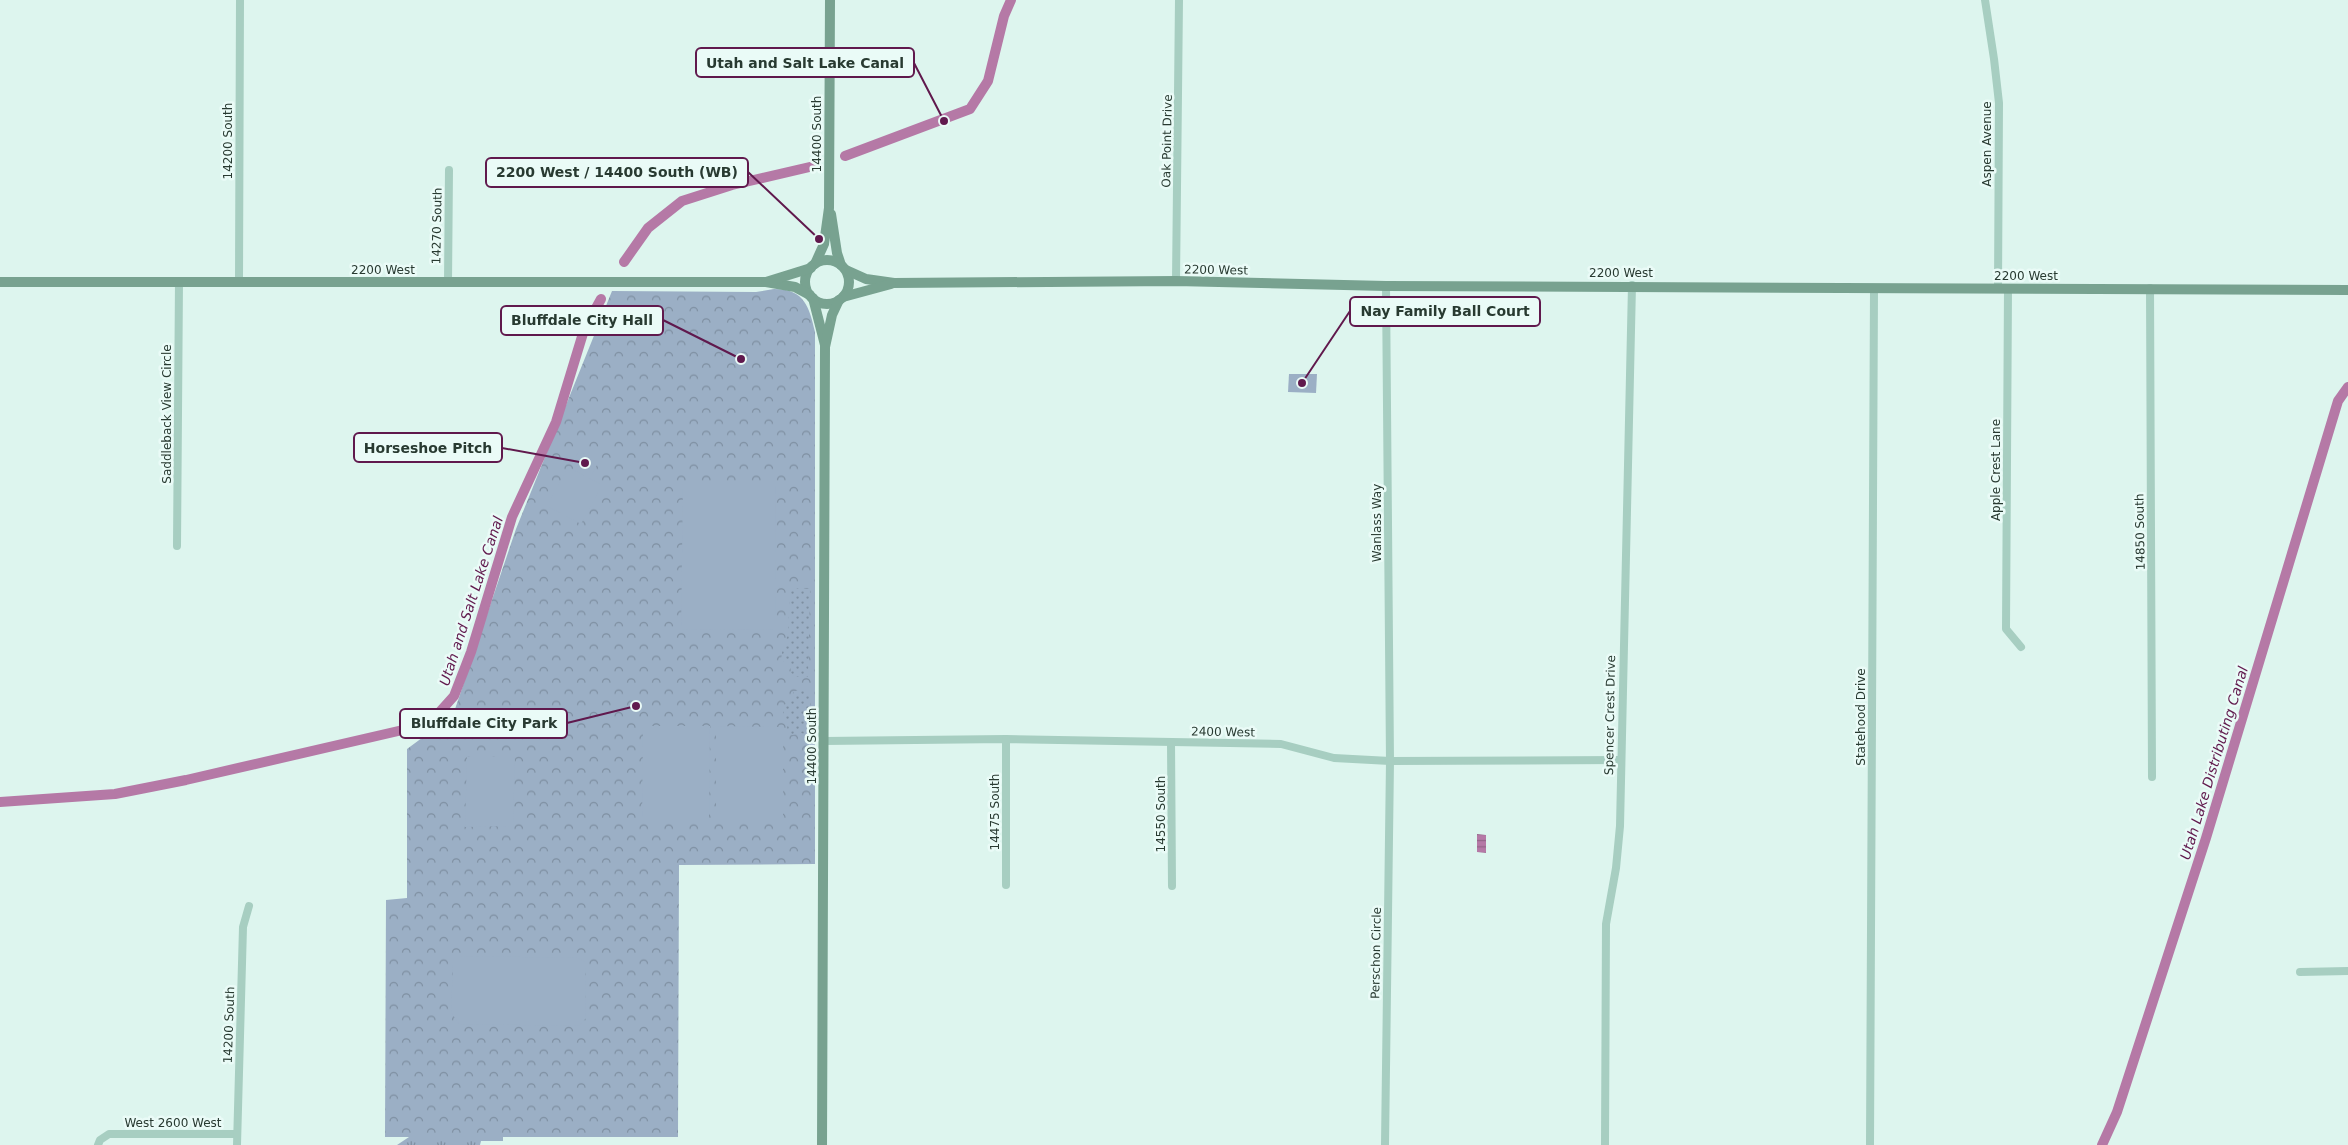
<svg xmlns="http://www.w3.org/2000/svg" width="2348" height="1145" viewBox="0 0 2348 1145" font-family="'DejaVu Sans',sans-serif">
	<defs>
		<pattern id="grass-tufts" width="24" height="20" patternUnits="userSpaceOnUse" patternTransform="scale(1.25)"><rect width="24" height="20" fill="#9bafc5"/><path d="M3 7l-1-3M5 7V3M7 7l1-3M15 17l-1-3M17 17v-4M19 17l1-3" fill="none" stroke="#7e8fa1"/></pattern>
		<pattern id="park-crowns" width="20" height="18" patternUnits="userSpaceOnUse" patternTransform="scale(1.25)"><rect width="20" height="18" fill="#9bafc5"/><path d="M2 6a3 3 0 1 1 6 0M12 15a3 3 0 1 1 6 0" fill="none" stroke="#7e8fa1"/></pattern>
		<pattern id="garden-dots" width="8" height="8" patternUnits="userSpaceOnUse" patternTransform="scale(1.25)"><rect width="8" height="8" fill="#9bafc5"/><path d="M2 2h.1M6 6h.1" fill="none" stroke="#7e8fa1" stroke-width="1.8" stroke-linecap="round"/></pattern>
		<pattern id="water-rules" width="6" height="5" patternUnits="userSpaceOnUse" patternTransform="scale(1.25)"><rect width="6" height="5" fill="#b579a6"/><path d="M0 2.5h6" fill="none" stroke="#936488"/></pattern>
	</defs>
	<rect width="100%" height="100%" fill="#ddf5ee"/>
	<!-- grass -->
	<path fill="url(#grass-tufts)" d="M409 1137H503V1141H481L480 1145H397Z"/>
	<!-- park -->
	<path fill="url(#park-crowns)" d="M774 289C805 289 809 307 815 332V864L679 865 678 1137H385L386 900 407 898V749L453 715 516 529 612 291 756 292Z"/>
	<!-- garden -->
	<g fill="url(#garden-dots)">
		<path d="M790 588 810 589 808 677H797L791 673 790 665 781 660 783 646 788 635Z"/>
		<path d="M794 691H810V740L802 733 792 735 788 732C787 722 782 716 783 705L789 703Z"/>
	</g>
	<!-- pitch -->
	<g fill="#9bafc5">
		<path d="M1289 374H1317L1316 393 1288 392Z"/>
		<path d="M579 451 599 461 592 474 572 464Z"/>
		<path d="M568 467 602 485 581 524 547 506Z"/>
		<path d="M683 482H776L775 630 681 629Z"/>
		<path d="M643 726H710L709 820H642Z"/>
		<path d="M716 726 783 727V820H716Z"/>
		<path d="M467 757H515L513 826 465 827Z"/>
		<path d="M459 956 578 958 585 962 586 1018 579 1026 459 1024 451 1012 453 962Z"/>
	</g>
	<!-- water -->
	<path fill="url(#water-rules)" d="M1477 834 1486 835V853L1477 852Z"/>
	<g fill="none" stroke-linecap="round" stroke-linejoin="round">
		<!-- canal -->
		<g stroke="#b579a6" stroke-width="10">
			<path d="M845 156 970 109 988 81 1004 16 1011 0"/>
			<path d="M624 262 648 228 682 201 732 185 814 166"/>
			<path d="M0 802 115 794 186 780 407 729 436 716 454 696 471 652 512 517 556 422 584 330 601 299"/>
			<path d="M2102 1145 2117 1112 2206 838 2338 401 2348 387"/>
		</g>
		<!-- street -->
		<g stroke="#a7cec1" stroke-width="8">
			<path d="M1985 0 1994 59 1999 103 1998 288"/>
			<path d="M239 281 240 0"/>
			<path d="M1176 281 1179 0"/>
			<path d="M448 283 449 170"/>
			<path d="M2150 288 2152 777"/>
			<path d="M2008 289 2006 629 2021 647"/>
			<path d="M177 546 179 281"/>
			<path d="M824 741 1006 739 1281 744 1334 758 1390 761 1620 760"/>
			<path d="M1171 742 1172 886"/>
			<path d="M1006 885V739"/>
			<path d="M2300 972 2348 971"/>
			<path d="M98 1145 100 1140 109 1134H237"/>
			<path d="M237 1145 243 927 249 906"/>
			<path d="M1385 1145 1390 761 1386 286"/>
			<path d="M1605 1145 1606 924 1616 868 1620 826 1632 285"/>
			<path d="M1870 1145 1874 289"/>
		</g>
		<!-- secondary -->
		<g stroke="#78a290" stroke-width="10">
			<path d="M831 214 837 253 841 265"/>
			<circle cx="827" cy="282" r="22"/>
			<path d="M815 264 824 244 829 208 830 0"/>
			<path d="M846 270 866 279 894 283 1176 281 1386 286 2348 290"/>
			<path d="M0 282H766L795 287 810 295"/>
			<path d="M766 282 811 268"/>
			<path d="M843 297 891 284"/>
			<path d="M813 298 825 345"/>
			<path d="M822 1145 825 347 832 315 839 300"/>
		</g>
	</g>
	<g text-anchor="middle" stroke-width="5" stroke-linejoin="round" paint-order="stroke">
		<!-- street labels -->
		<g font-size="12" fill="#283a31" stroke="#eafbf7">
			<text transform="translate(817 134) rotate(-90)" y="4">14400 South</text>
			<text transform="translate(228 141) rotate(-90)" y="4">14200 South</text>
			<text transform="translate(1167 141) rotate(-89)" y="4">Oak Point Drive</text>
			<text transform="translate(1987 144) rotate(-90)" y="4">Aspen Avenue</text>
			<text transform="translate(437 226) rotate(-89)" y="4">14270 South</text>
			<text x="383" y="274">2200 West</text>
			<text transform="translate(1216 270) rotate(1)" y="4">2200 West</text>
			<text x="1621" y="277">2200 West</text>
			<text x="2026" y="280">2200 West</text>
			<text transform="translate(167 414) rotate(-90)" y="4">Saddleback View Circle</text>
			<text transform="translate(1996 470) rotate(-90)" y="4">Apple Crest Lane</text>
			<text transform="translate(1377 523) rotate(-90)" y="4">Wanlass Way</text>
			<text transform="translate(2140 532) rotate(-91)" y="4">14850 South</text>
			<text transform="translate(1610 715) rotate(-89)" y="4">Spencer Crest Drive</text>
			<text transform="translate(1861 717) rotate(-90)" y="4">Statehood Drive</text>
			<text transform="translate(1223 732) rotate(1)" y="4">2400 West</text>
			<text transform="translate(812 746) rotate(-90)" y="4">14400 South</text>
			<text transform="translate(995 812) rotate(-90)" y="4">14475 South</text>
			<text transform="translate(1161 814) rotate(-90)" y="4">14550 South</text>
			<text transform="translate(1376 953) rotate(-89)" y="4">Perschon Circle</text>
			<text transform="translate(229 1025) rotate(-88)" y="4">14200 South</text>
			<text x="173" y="1127">West 2600 West</text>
		</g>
		<!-- water labels -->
		<g font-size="14" font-style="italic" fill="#60194d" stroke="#eafbf7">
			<text transform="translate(471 601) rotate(-72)" y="5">Utah and Salt Lake Canal</text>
			<text transform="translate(2214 763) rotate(-73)" y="5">Utah Lake Distributing Canal</text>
		</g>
	</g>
	<!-- callouts -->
	<path fill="none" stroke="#60194d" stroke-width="2" d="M944 121L914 63M819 239L748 172M1302 383L1350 311M741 359L663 320M585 463L502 448M636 706L567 723"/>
	<g fill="#60194d" stroke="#eafbf7" stroke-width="2">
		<circle cx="944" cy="121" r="5"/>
		<circle cx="819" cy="239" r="5"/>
		<circle cx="1302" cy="383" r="5"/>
		<circle cx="741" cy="359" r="5"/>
		<circle cx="585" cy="463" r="5"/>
		<circle cx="636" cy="706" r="5"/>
	</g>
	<g fill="#eafbf7" stroke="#60194d" stroke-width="2">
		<rect x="696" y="48" width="218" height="29" rx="5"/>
		<rect x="486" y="158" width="262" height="29" rx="5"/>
		<rect x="1350" y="297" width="190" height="29" rx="5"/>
		<rect x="501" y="306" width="162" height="29" rx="5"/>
		<rect x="354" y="433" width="148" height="29" rx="5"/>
		<rect x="400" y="709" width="167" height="29" rx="5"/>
	</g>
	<g font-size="14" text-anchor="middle" font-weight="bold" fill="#283a31">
		<text x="805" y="68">Utah and Salt Lake Canal</text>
		<text x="617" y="177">2200 West / 14400 South (WB)</text>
		<text x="1445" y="316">Nay Family Ball Court</text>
		<text x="582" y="325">Bluffdale City Hall</text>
		<text x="428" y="453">Horseshoe Pitch</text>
		<text x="484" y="728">Bluffdale City Park</text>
	</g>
</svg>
